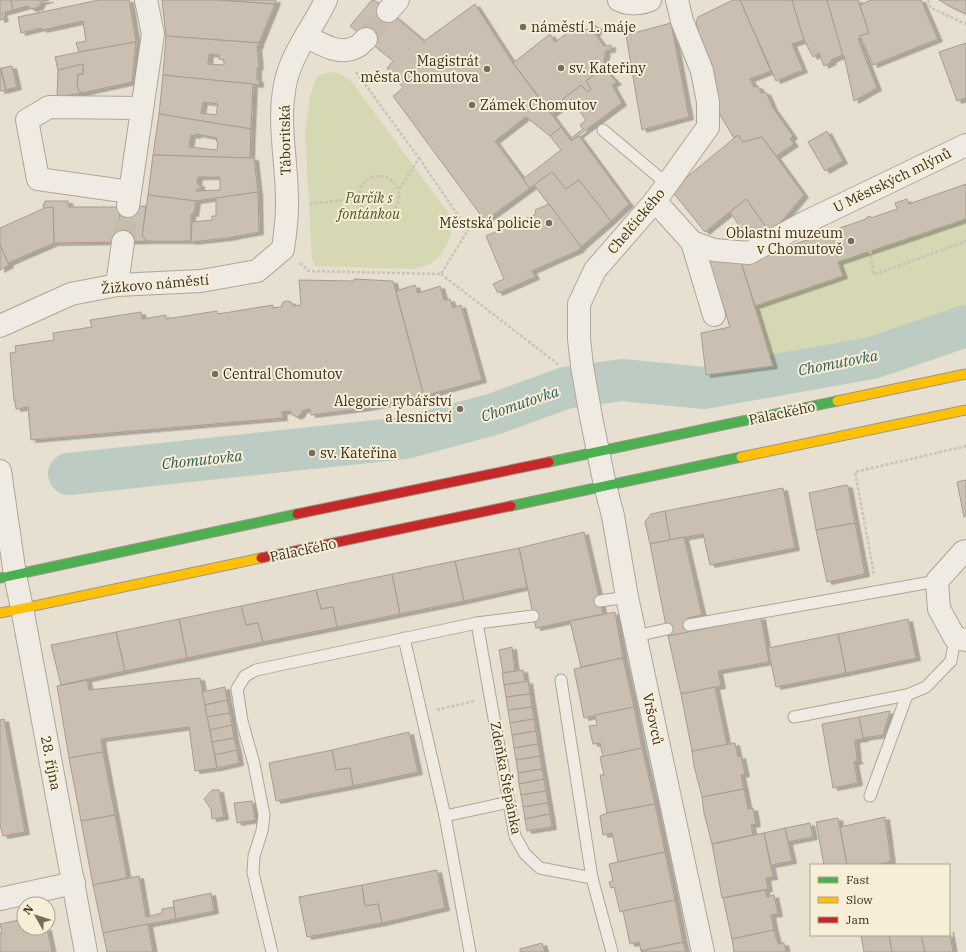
<svg xmlns="http://www.w3.org/2000/svg" width="966" height="952" viewBox="0 0 966 952" font-family="'IBM Plex Serif',serif">
	<defs>
		<filter id="shadow"><feDropShadow dx="4.5" dy="2.5" stdDeviation="0" flood-color="#0004"/></filter>
	</defs>
	<rect width="100%" height="100%" fill="#e7e0d1"/>
	<!-- green -->
	<g fill="#d6d7b3">
		<path d="M332 72 342 75 351 81 450 215 452 229 448 242 440 256 430 264 414 269 315 266 312 258 305 133 310 96 317 77 325 73Z"/>
		<path d="M966 219V318L845 357 773 366 755 306 843 276 838 262Z"/>
	</g>
	<g fill="none" stroke-linecap="round" stroke-linejoin="round">
		<!-- river -->
		<path stroke="#bcccc2" stroke-width="42" d="M69 474 405 438 494 414 565 388 622 380 704 388 872 358 966 326"/>
	</g>
	<!-- building -->
	<g fill="#cbbfb2" stroke="#a89c90" fill-rule="evenodd" filter="url(#shadow)">
		<path d="M0 0H11L13 10 2 13 4 19 0 20Z"/>
		<path d="M11 0H49L41 2 39 7 32 9 27 6 13 10Z"/>
		<path d="M99 0H129L136 42 79 52 76 43 86 41 83 21 42 30 41 28 21 33 18 17Z"/>
		<path d="M162 0H220L275 4 259 43 166 36Z"/>
		<path d="M220 0H276L275 4Z"/>
		<path d="M372 0H374L398 19 424 41 475 4 513 63 561 127 550 136 526 117 495 141 530 188 485 221 393 96 403 88 387 68 393 61 350 26Z"/>
		<path d="M733 0H740L771 71 750 79 754 87 758 86 761 93 766 92 773 108 793 136 790 139 794 144 776 156 762 137 743 142 738 135 734 138 720 115 696 23 698 17Z"/>
		<path d="M740 0H792L804 40 792 44 803 70 776 81Z"/>
		<path d="M792 0H827L843 55 831 60 832 62 824 66 819 53 813 57 804 40Z"/>
		<path d="M827 0H858L869 33 860 36 861 38 858 39 877 88 854 101 844 56H843Z"/>
		<path d="M871 0H921L938 39 873 65 860 36 869 33 860 5Z"/>
		<path d="M939 0H966V14L951 7Z"/>
		<path d="M574 22 576 28 591 30 594 25 599 28 595 34 604 46 611 45V50H606L603 67 607 70 606 72 601 70 586 81 591 89 587 92 581 85 562 100 565 104 552 114 513 63 550 34 555 42 571 30 569 24Z"/>
		<path d="M671 23 689 117 642 130 626 35Z"/>
		<path d="M166 36 259 43V46H257L259 67 257 68V80H259V85L163 75ZM209 54 219 55V59L224 60V65L208 64Z"/>
		<path d="M136 42 132 82 82 93 79 91 77 87 78 74H83V64L58 70 55 57 79 52Z"/>
		<path d="M966 43V98L957 101 939 52Z"/>
		<path d="M83 64V74H78L77 87 79 91 82 93 57 97 58 70Z"/>
		<path d="M12 66 17 87 6 90 1 68Z"/>
		<path d="M0 68 6 90 0 91Z"/>
		<path d="M601 70 606 72V71L617 82 612 85 622 103 571 141 570 139 583 129 580 125 586 120 571 99 565 104 562 100 581 85 587 92 591 89 586 81Z"/>
		<path d="M163 75 253 84 251 129 159 114ZM203 102 218 104 216 115 201 113Z"/>
		<path d="M159 114 251 129 250 158 153 155ZM196 134 217 138 216 141 218 142 217 150 189 147 191 135 196 136Z"/>
		<path d="M561 127 571 141 579 136 629 204 611 221 579 180 566 189 552 172 530 188 523 179 561 150 550 136Z"/>
		<path d="M827 131 843 161 825 171 808 142Z"/>
		<path d="M738 135 743 142 762 137 804 195 771 234 746 199 705 232 671 190Z"/>
		<path d="M153 155 254 158 258 192 196 201 148 195ZM198 177H220V190L196 191 197 189H200V184H197Z"/>
		<path d="M552 172 566 189 579 180 611 221 581 247 534 185Z"/>
		<path d="M966 184V219L838 262 843 276 755 306 741 262 834 231V230L866 219V218L870 216 871 218 897 209 895 203 907 199 909 204Z"/>
		<path d="M258 192 259 232 227 238 191 242 192 222 212 220V216H216V198Z"/>
		<path d="M148 195 196 201 194 214H191V241H148L142 236Z"/>
		<path d="M746 199 771 234 749 240 730 212Z"/>
		<path d="M45 201H68L69 207H121L117 242 54 243 53 207 44 209 43 206Z"/>
		<path d="M549 204 581 247 579 250 532 271 535 277 498 293 493 284 504 279 486 236 536 214 535 210Z"/>
		<path d="M146 206 142 236 148 241 117 242 121 207Z"/>
		<path d="M53 207 54 243 8 263 0 245V228L45 208Z"/>
		<path d="M0 245 9 265 0 270Z"/>
		<path d="M707 255 741 262 773 366 706 375 701 333 730 327Z"/>
		<path d="M354 279 393 281 424 396 367 408 311 415 310 409 303 410 300 415 297 417 291 414 290 411 282 412 283 418 31 440 28 407 16 409 15 401H14L10 353 16 352 15 346 54 340 53 333 92 327 90 320 141 312 142 319 166 315V319L217 311 218 314 273 305V308L281 307 283 302 287 301 291 302 293 306 301 305 299 280 354 281Z"/>
		<path d="M415 285 418 293 440 286 444 300 450 299 453 308 461 305 482 380 424 396 396 291Z"/>
		<path d="M966 480V517H964L957 482Z"/>
		<path d="M846 485 848 486 855 523 816 530 809 493Z"/>
		<path d="M783 488 795 548 710 565 703 534 670 540 665 511Z"/>
		<path d="M665 511 670 540 650 544 645 522 651 514Z"/>
		<path d="M855 523 865 574 827 582 816 530Z"/>
		<path d="M584 532 603 614 536 628 519 548Z"/>
		<path d="M684 537 702 615 688 618 691 633 668 636 650 544Z"/>
		<path d="M519 548 527 587 464 601 455 561Z"/>
		<path d="M455 561 464 601 400 614 392 574Z"/>
		<path d="M392 574 400 614 337 627 333 607 321 609 316 590Z"/>
		<path d="M316 590 321 609 333 607 337 627 263 642 258 623 246 625 241 606Z"/>
		<path d="M241 606 246 625 258 623 263 642 187 658 179 619Z"/>
		<path d="M615 612 623 658 581 667 570 621Z"/>
		<path d="M761 617 769 662 718 671 721 686 681 694 668 636Z"/>
		<path d="M179 619 187 658 125 671 116 632Z"/>
		<path d="M908 619 916 658 846 673 838 634Z"/>
		<path d="M116 632 125 671 61 685 51 645Z"/>
		<path d="M838 634 846 673 776 687 768 648Z"/>
		<path d="M512 647 515 671 503 673 499 650Z"/>
		<path d="M623 658 634 707 584 718 574 669Z"/>
		<path d="M523 670 525 682 504 685 502 673Z"/>
		<path d="M200 678 217 768 195 771 189 727 101 739 103 752 69 758 57 686 87 680 89 690Z"/>
		<path d="M528 681 530 694 506 697 504 685Z"/>
		<path d="M225 687 227 700 205 705 202 692Z"/>
		<path d="M715 687 727 745 692 751 681 694Z"/>
		<path d="M530 694 532 707 508 710 506 697Z"/>
		<path d="M227 700 230 713 207 717 205 705Z"/>
		<path d="M532 707 534 719 510 723 508 710Z"/>
		<path d="M634 707 642 748 603 757 600 743 593 744 589 726 597 725 595 715Z"/>
		<path d="M890 711 883 735 863 738 859 717Z"/>
		<path d="M230 713 232 725 210 730 207 717Z"/>
		<path d="M859 717 863 738 864 739 855 740 857 760 859 761 854 762 858 783 833 788 822 724Z"/>
		<path d="M4 719 25 832 3 836 0 825V720Z"/>
		<path d="M534 719 536 731 512 735 510 723Z"/>
		<path d="M232 725 234 738 212 742 210 730Z"/>
		<path d="M536 731 538 744 514 748 512 735Z"/>
		<path d="M409 732 418 772 353 786 350 768 336 770 332 750Z"/>
		<path d="M234 738 237 750 215 755 212 742Z"/>
		<path d="M735 743 738 757 741 756 745 774 741 775 744 789 702 797 694 766 692 751Z"/>
		<path d="M538 744 540 756 516 760 514 748Z"/>
		<path d="M642 748 655 804 607 813 600 775H604L600 757Z"/>
		<path d="M237 750 239 763 217 768 215 755Z"/>
		<path d="M332 750 336 770 350 768 353 786 276 801 269 763Z"/>
		<path d="M103 752 115 815 81 821 69 758Z"/>
		<path d="M540 756 542 769 518 773 516 760Z"/>
		<path d="M542 769 544 779 519 784 518 773Z"/>
		<path d="M544 779 546 791 521 795 519 784Z"/>
		<path d="M744 789 748 809 753 808 756 824 751 825 753 835 712 844 704 813 702 797Z"/>
		<path d="M212 790H219L224 817 212 819 211 809 204 799Z"/>
		<path d="M546 791 548 803 523 807 521 795Z"/>
		<path d="M252 801 255 820 237 823 234 803Z"/>
		<path d="M548 803 550 814 525 819 523 807Z"/>
		<path d="M655 804 665 852 618 862 612 833 603 835 600 816 607 813Z"/>
		<path d="M550 814 552 827 527 831 525 819Z"/>
		<path d="M115 815 127 878 93 885 81 821Z"/>
		<path d="M885 817 891 861 877 865H847L840 827Z"/>
		<path d="M838 818 847 865H824L816 822Z"/>
		<path d="M810 823 813 837 788 842 785 828Z"/>
		<path d="M785 828 792 861 771 865 764 833Z"/>
		<path d="M764 833 773 877 766 878 768 889 722 898 712 844Z"/>
		<path d="M665 852 675 900 620 912 614 887 611 888 609 882 613 881 609 864Z"/>
		<path d="M437 870 445 908 382 923 378 904 365 906 362 885Z"/>
		<path d="M139 876 146 917 162 913V909L174 907 176 919 103 933 93 885Z"/>
		<path d="M362 885 365 906 378 904 382 923 307 937 299 897Z"/>
		<path d="M765 890 767 897 774 895 778 914 771 915 774 930 732 939 723 898Z"/>
		<path d="M211 893 214 911 176 919 173 901Z"/>
		<path d="M675 900 683 942 641 951 639 942 630 944 623 911Z"/>
		<path d="M24 919V928H47L52 952H0V933H2L0 924Z"/>
		<path d="M148 924 153 952H107L103 933Z"/>
		<path d="M949 929 953 952H925L921 935H949Z"/>
		<path d="M774 930 778 944 784 943 786 952H734L732 939Z"/>
		<path d="M861 935H889L892 952H864Z"/>
		<path d="M889 935H921L925 952H892Z"/>
		<path d="M683 942 686 952H642L641 951Z"/>
		<path d="M542 943 545 952H520V949Z"/>
	</g>
	<g fill="none" stroke-linecap="round" stroke-linejoin="round">
		<!-- street-tunnel -->
		<g stroke="#c5bcae" stroke-width="22" stroke-dasharray="22 11" stroke-linecap="butt">
			<path d="M366 39 388 11"/>
			<path d="M123 242 128 207"/>
		</g>
		<!-- lane casing -->
		<g stroke="#ada599" stroke-width="13">
			<g id="lane">
				<path d="M603 130 667 184"/>
				<path d="M600 601 627 597"/>
				<path d="M477 623 515 836 525 854 540 868 592 878 612 952"/>
				<path d="M689 625 937 581"/>
				<path d="M636 636 667 629"/>
				<path d="M404 638 445 816 470 952"/>
				<path d="M561 680 592 878"/>
				<path d="M794 717 907 695 926 687 951 661 955 638"/>
				<path d="M870 796 907 695"/>
				<path d="M445 816 509 802"/>
				<path d="M272 952 253 873 254 856 262 831 264 815 254 764 242 721 237 689 245 676 256 670 477 623 533 616"/>
			</g>
		</g>
		<!-- street casing -->
		<g stroke="#ada599" stroke-width="24">
			<g id="street">
				<path d="M619 0C629 5 641 4 650 0"/>
				<path d="M677 0 682 21 702 71 708 102V127L655 201 595 270 579 304V339L582 366 591 417 605 485 613 516 627 597 703 952"/>
				<path d="M388 11 398 0"/>
				<path d="M306 36C321 44 339 56 356 47 360 46 363 41 366 39"/>
				<path d="M130 192 38 179 27 120 49 107 142 108"/>
				<path d="M655 201 692 242 714 250 749 253 804 223 966 145"/>
				<path d="M128 206 153 34 146 0"/>
				<path d="M692 242 714 315"/>
				<path d="M117 285 123 242"/>
				<path d="M0 326 71 294 117 285 201 281 257 271 283 249C285 235 287 220 287 206 288 165 277 125 285 85 291 53 313 28 326 0"/>
				<path d="M0 471 15 575 22 608 86 952"/>
				<path d="M966 551 963 552 937 581 939 609 955 638 966 640"/>
				<path d="M0 899 74 883"/>
			</g>
		</g>
		<!-- fast casing -->
		<g stroke="#9c958a" stroke-width="11">
			<g id="fast">
				<path d="M549 462 837 401"/>
				<path d="M511 506 741 457"/>
				<path d="M0 578 297 514"/>
			</g>
		</g>
		<!-- slow casing -->
		<g stroke="#9c958a" stroke-width="11">
			<g id="slow">
				<path d="M837 401 966 374"/>
				<path d="M741 457 966 410"/>
				<path d="M0 613 261 558"/>
			</g>
		</g>
		<!-- jam casing -->
		<g stroke="#9c958a" stroke-width="11">
			<g id="jam">
				<path d="M297 514 549 462"/>
				<path d="M261 558 511 506"/>
			</g>
		</g>
		<!-- path -->
		<g stroke="#c8c2b9" stroke-width="2.5" stroke-dasharray="3 2" stroke-linecap="butt">
			<path d="M928 0 931 8 966 24"/>
			<path d="M356 72 419 158 399 190"/>
			<path d="M419 158 468 230 490 223"/>
			<circle cx="379" cy="196" r="20"/>
			<path d="M310 204 359 198"/>
			<path d="M870 251 874 275 966 241"/>
			<path d="M300 263 309 271 441 274 468 230"/>
			<path d="M441 274 559 365"/>
			<path d="M874 574 855 472 966 446"/>
			<path d="M437 710 474 701"/>
		</g>
		<!-- lane -->
		<use href="#lane" stroke="#efebe3" stroke-width="11"/>
		<!-- street -->
		<use href="#street" stroke="#efebe3" stroke-width="22"/>
		<!-- fast -->
		<use href="#fast" stroke="#4caf50" stroke-width="9"/>
		<!-- slow -->
		<use href="#slow" stroke="#ffc107" stroke-width="9"/>
		<!-- jam -->
		<use href="#jam" stroke="#c62828" stroke-width="9"/>
	</g>
	<!-- markers -->
	<g fill="#786c5e" stroke="#f7eed8" stroke-width="1.5">
		<circle cx="523" cy="27" r="4"/>
		<circle cx="561" cy="68" r="4"/>
		<circle cx="487" cy="69" r="4"/>
		<circle cx="472" cy="105" r="4"/>
		<circle cx="549" cy="223" r="4"/>
		<circle cx="851" cy="241" r="4"/>
		<circle cx="215" cy="374" r="4"/>
		<circle cx="460" cy="409" r="4"/>
		<circle cx="312" cy="453" r="4"/>
	</g>
	<g text-anchor="middle" stroke-width="4" stroke-linejoin="round" paint-order="stroke">
		<!-- poi labels -->
		<g font-size="14" fill="#3d2e20" stroke="#f7eed8" text-anchor="start">
			<text x="531" y="32">náměstí 1. máje</text>
			<text x="479" y="66" text-anchor="end">Magistrát<tspan x="479" dy="16">města Chomutova</tspan></text>
			<text x="569" y="73">sv. Kateřiny</text>
			<text x="480" y="110">Zámek Chomutov</text>
			<text x="541" y="228" text-anchor="end">Městská policie</text>
			<text x="843" y="238" text-anchor="end">Oblastní muzeum<tspan x="843" dy="16">v Chomutově</tspan></text>
			<text x="223" y="379">Central Chomutov</text>
			<text x="452" y="406" text-anchor="end">Alegorie rybářství<tspan x="452" dy="16">a lesnictví</tspan></text>
			<text x="320" y="458">sv. Kateřina</text>
		</g>
		<!-- street labels -->
		<g font-size="14" fill="#3d2e20" stroke="#f7eed8">
			<text transform="translate(285 140) rotate(-91)" y="5">Táboritská</text>
			<text transform="translate(892 180) rotate(-26)" y="5">U Městských mlýnů</text>
			<text transform="translate(636 221) rotate(-50)" y="5">Chelčického</text>
			<text transform="translate(155 284) rotate(-5)" y="5">Žižkovo náměstí</text>
			<text transform="translate(782 413) rotate(-12)" y="5">Palackého</text>
			<text transform="translate(303 550) rotate(-12)" y="5">Palackého</text>
			<text transform="translate(653 719) rotate(78)" y="5">Vršovců</text>
			<text transform="translate(51 763) rotate(79)" y="5">28. října</text>
			<text transform="translate(506 778) rotate(79)" y="5">Zdeňka Štěpánka</text>
		</g>
		<!-- park labels -->
		<g font-size="14" font-style="italic" fill="#4d5a26" stroke="#f7eed8">
			<text x="369" y="203">Parčík s<tspan x="369" dy="16">fontánkou</tspan></text>
		</g>
		<!-- water labels -->
		<g font-size="15" font-style="italic" fill="#2f5d5a" stroke="#f7eed8">
			<text transform="translate(838 363) rotate(-11)" y="5">Chomutovka</text>
			<text transform="translate(520 404) rotate(-19)" y="5">Chomutovka</text>
			<text transform="translate(202 460) rotate(-6)" y="5">Chomutovka</text>
		</g>
	</g>
	<!-- legend -->
	<rect x="810" y="864" width="140" height="72" fill="#f7eed8" stroke="#ada18e"/>
	<rect x="818" y="877" width="20" height="6" fill="#4caf50" stroke="#ada18e"/>
	<text x="846" y="884" font-size="12" fill="#3d2e20">Fast</text>
	<rect x="818" y="897" width="20" height="6" fill="#ffc107" stroke="#ada18e"/>
	<text x="846" y="904" font-size="12" fill="#3d2e20">Slow</text>
	<rect x="818" y="917" width="20" height="6" fill="#c62828" stroke="#ada18e"/>
	<text x="846" y="924" font-size="12" fill="#3d2e20">Jam</text>
	<!-- north arrow -->
	<g transform="translate(36 916) rotate(309)"><circle r="19" fill="#f7eed8" stroke="#ada18e"/>
	<path d="M0-3L7 15L0 10L-7 15Z" fill="#786c5e"/>
	<text y="-6" font-size="11" font-weight="bold" text-anchor="middle" fill="#3d2e20">N</text>
	</g>
</svg>
